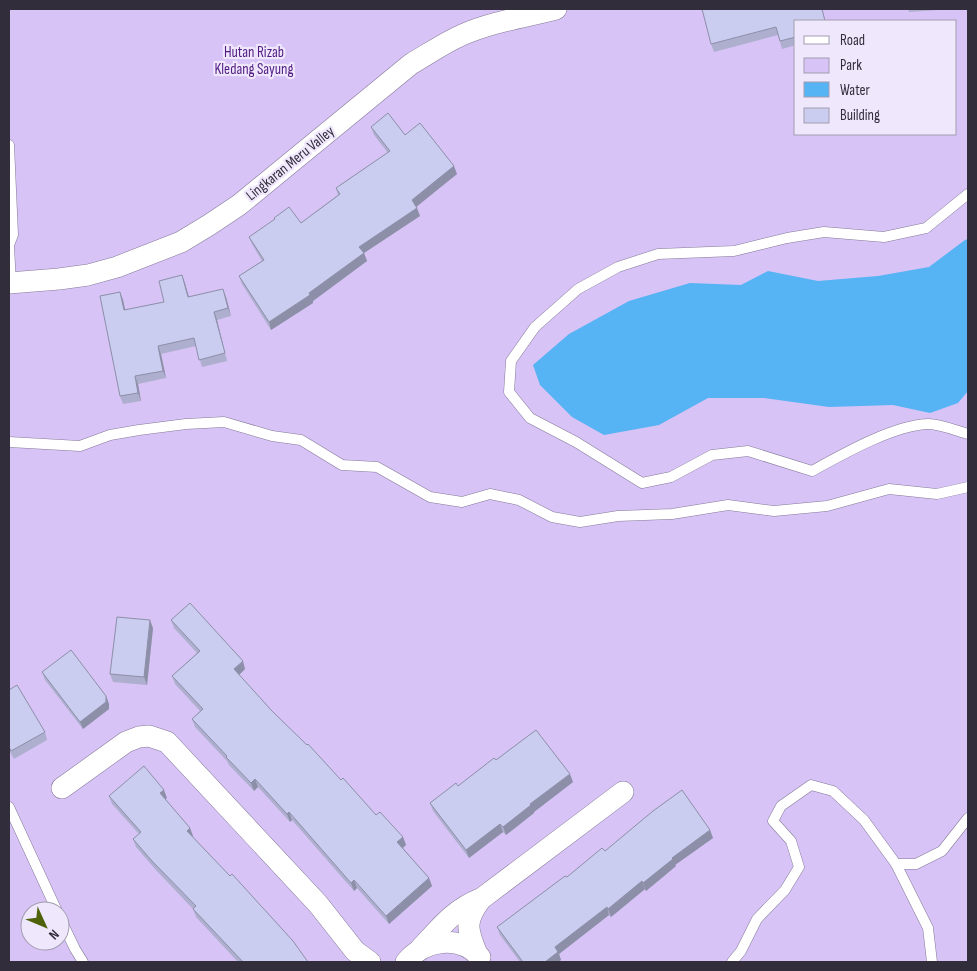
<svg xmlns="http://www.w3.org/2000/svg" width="977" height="971" viewBox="0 0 977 971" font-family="'Sofia Sans Condensed',sans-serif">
	<rect width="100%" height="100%" fill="#efe7fc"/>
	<!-- green -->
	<path fill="#d7c3f6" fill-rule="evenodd" d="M9 9H968V962H9ZM796 21H956V134H796ZM30 911H60V941H30Z"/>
	<!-- water -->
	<path fill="#56b3f4" d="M968 239V391L958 403 930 413 893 405 829 407 764 398H708L659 425 604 435 572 417 540 385 533 365 569 334 629 301 690 283 741 285 768 271 818 281 878 276 929 267 965 240Z"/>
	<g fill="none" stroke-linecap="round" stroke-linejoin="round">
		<!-- lane casing -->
		<g stroke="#857999" stroke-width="11">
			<g id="lane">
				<path d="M9 145 13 235 9 245"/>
				<path d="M968 194 926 228 884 237 824 232 787 238 734 251 658 254 618 267 578 289 535 327 511 361 509 392 530 418 576 442 642 483 671 477 712 455 748 451 812 471C843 454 892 426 927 424 938 423 957 431 968 434"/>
				<path d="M9 247 11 283"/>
				<path d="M9 442 80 446 110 435 139 430 186 424 224 422 272 436 301 440 342 465 377 467 430 497 462 502 490 494 519 500 552 517 580 522 618 516 672 514 728 505 774 511 827 506 889 489 937 494 968 487"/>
				<path d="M9 807 57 911"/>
				<path d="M896 864H916L942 851 968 818"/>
				<path d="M60 918 75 949 83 962"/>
				<path d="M732 962 741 951 757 919 785 890 799 867 791 841 773 821 781 806 811 785 833 791 864 820 896 864 928 928 932 962"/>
			</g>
		</g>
		<!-- street casing -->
		<g stroke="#857999" stroke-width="22">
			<g id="street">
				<path d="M9 283 59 279 88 275 117 267 181 242 209 225 239 205 411 64C428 54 444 43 462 35 491 22 525 17 556 9"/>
				<path d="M62 788 126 742 139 737 149 736 167 742 318 904 355 951 370 962"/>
				<path d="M420 949C440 928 453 910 480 899"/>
				<path d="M477 954C467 930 464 921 481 899L623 792"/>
				<path d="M406 962C424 940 459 934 480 957"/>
			</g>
		</g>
		<!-- lane -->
		<use href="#lane" stroke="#fff" stroke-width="10"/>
		<!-- street -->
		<use href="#street" stroke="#fff" stroke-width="21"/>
	</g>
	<!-- wall -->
	<g fill="#aeafce">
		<path d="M908 9H953L909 12Z"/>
		<path d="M796 21V45L782 49 778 35 714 52 711 44Z"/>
		<path d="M371 127 405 135 457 174 416 206 420 216 364 253 367 261 313 301V303L271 330 242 284 239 276 262 261 252 244 249 237 301 223 338 195 336 188 388 153 374 135Z"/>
		<path d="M182 275 189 297H226L231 316 217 320 227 361 202 367 196 346 161 354 166 378 138 384 141 401 123 404 120 396V292L123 300 125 310 164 302Z"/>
		<path d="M171 620 245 669 239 675 272 711 376 815 403 837 406 845 403 848 429 878 432 886 389 924 357 888 354 891 292 820 290 822 258 787 254 791 229 765 227 761 195 727 192 719 200 711 175 684 172 676 197 653 174 628Z"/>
		<path d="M153 628 147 685 113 682 110 674Z"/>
		<path d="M42 672 106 696 109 704V709L83 729 45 680Z"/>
		<path d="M9 690 45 732 47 740 14 759 9 750Z"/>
		<path d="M496 760 573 782 534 812V813L506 835 503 832 469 858 433 811 430 803 458 786Z"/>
		<path d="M109 796 167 798 165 799 190 828 193 837 308 962H238L196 917 193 909 155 869 136 847 133 839 139 834 112 804Z"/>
		<path d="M710 830 713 838 675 865 676 866 646 891 645 889 611 917 609 915 559 954 561 960 558 962H520L500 935 497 927 605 851Z"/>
	</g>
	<!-- shaded-wall -->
	<g fill="#8d8fa8">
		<path d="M454 166 457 174 415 208 412 200Z"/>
		<path d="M417 208 420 216 364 253 367 261 313 301V303L271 330 269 322 309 293 359 247Z"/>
		<path d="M182 275 185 283 191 305 188 297Z"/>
		<path d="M223 289 226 297 231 316 228 308Z"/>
		<path d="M120 292 123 300 127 318 124 310Z"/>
		<path d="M214 312 217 320 227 361 225 353Z"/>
		<path d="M158 346 161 354 166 378 163 371Z"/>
		<path d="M135 376 138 384 141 401 138 393Z"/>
		<path d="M150 620 153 628 147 685 144 677Z"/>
		<path d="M243 661 245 669 237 677 234 669Z"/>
		<path d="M106 696 109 704V709L83 729 80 722Z"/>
		<path d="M570 774 573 782 534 812V813L506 835 503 827 530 804Z"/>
		<path d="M255 779 258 787 254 791 251 783Z"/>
		<path d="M164 790 167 798 163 801 160 793Z"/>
		<path d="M289 812 292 820 290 822 287 814Z"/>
		<path d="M500 824 503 832 469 858 466 850Z"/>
		<path d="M190 828 193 836 190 839 187 831Z"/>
		<path d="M710 830 713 838 675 865 676 866 646 891 643 883 672 858Z"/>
		<path d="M403 837 406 845 400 850 397 842Z"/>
		<path d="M429 878 432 886 389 924 386 916Z"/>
		<path d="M354 880 357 888 354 891 351 883Z"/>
		<path d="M642 881 645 889 611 917 608 909Z"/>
		<path d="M607 907 609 915 559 954 561 960 558 962H545L555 947Z"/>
	</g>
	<!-- building -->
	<g fill="#caccf0" stroke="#8d8fa8">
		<path d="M702 9H822L825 21H796V37L780 41 776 27 711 44Z"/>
		<path d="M388 113 405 135 420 123 454 166 412 200 417 208 359 247 364 253 309 293 310 295 269 322 239 276 264 260 249 237 275 219 274 218 289 207 301 223 340 194 336 188 390 151 371 127Z"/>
		<path d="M182 275 188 297 223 289 228 308 214 312 225 353 199 360 194 338 158 346 163 371 135 376 138 393 120 396 100 296 120 292 124 310 164 302 159 281Z"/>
		<path d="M190 603 243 661 234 669 272 711 307 745 308 744 341 780 343 778 376 815 380 812 403 837 397 842 429 878 386 916 354 880 351 883 289 812 287 814 255 779 251 783 226 757 227 756 192 719 203 709 172 676 200 651 171 620Z"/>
		<path d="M117 617 150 620 144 677 110 674Z"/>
		<path d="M71 650 106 696V702L80 722 42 672Z"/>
		<path d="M17 685 45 732 11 751 9 747V690Z"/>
		<path d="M536 730 570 774 530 804 531 805 503 827 500 824 466 850 430 803 456 783 458 786 494 758 496 760Z"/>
		<path d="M144 766 164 790 160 793 190 828 187 831 230 876 232 874 293 941 308 962H243L193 909 196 906 152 861 133 839 141 832 109 796Z"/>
		<path d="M682 790 710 830 672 858 673 859 643 883 642 881 608 909 607 907 555 947 558 952 545 962H523L497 927 565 876 567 877 602 848 605 851 653 811Z"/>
	</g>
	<g text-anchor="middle" stroke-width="4.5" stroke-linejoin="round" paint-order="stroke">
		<!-- park labels -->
		<g font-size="15" fill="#511d83" stroke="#efe7fc">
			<text x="254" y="57">Hutan Rizab<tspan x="254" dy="17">Kledang Sayung</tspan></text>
		</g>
		<!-- street labels -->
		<g font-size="15" fill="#322d3b" stroke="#efe7fc">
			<text transform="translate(290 163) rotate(-39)" y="5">Lingkaran Meru Valley</text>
		</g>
	</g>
	<!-- border -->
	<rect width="977" height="971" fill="none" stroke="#322d3b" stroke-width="20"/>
	<!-- legend -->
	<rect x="794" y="20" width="162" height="115" fill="#efe7fc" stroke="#a39daf"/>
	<rect x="804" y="36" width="25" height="8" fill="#ffffff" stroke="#a39daf"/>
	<text x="840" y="45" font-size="15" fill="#322d3b">Road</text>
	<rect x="804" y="58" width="25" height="15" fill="#d7c3f6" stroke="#a39daf"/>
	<text x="840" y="70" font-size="15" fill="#322d3b">Park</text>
	<rect x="804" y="82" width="25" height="15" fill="#56b3f4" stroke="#a39daf"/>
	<text x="840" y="95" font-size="15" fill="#322d3b">Water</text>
	<rect x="804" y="108" width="25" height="15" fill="#caccf0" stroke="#a39daf"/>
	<text x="840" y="120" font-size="15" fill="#322d3b">Building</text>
	<!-- north arrow -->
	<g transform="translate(45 926) rotate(134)"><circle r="24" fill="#efe7fc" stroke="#a39daf"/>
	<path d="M0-4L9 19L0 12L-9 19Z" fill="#4f620a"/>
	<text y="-8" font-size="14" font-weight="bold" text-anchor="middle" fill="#322d3b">N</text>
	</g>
</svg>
